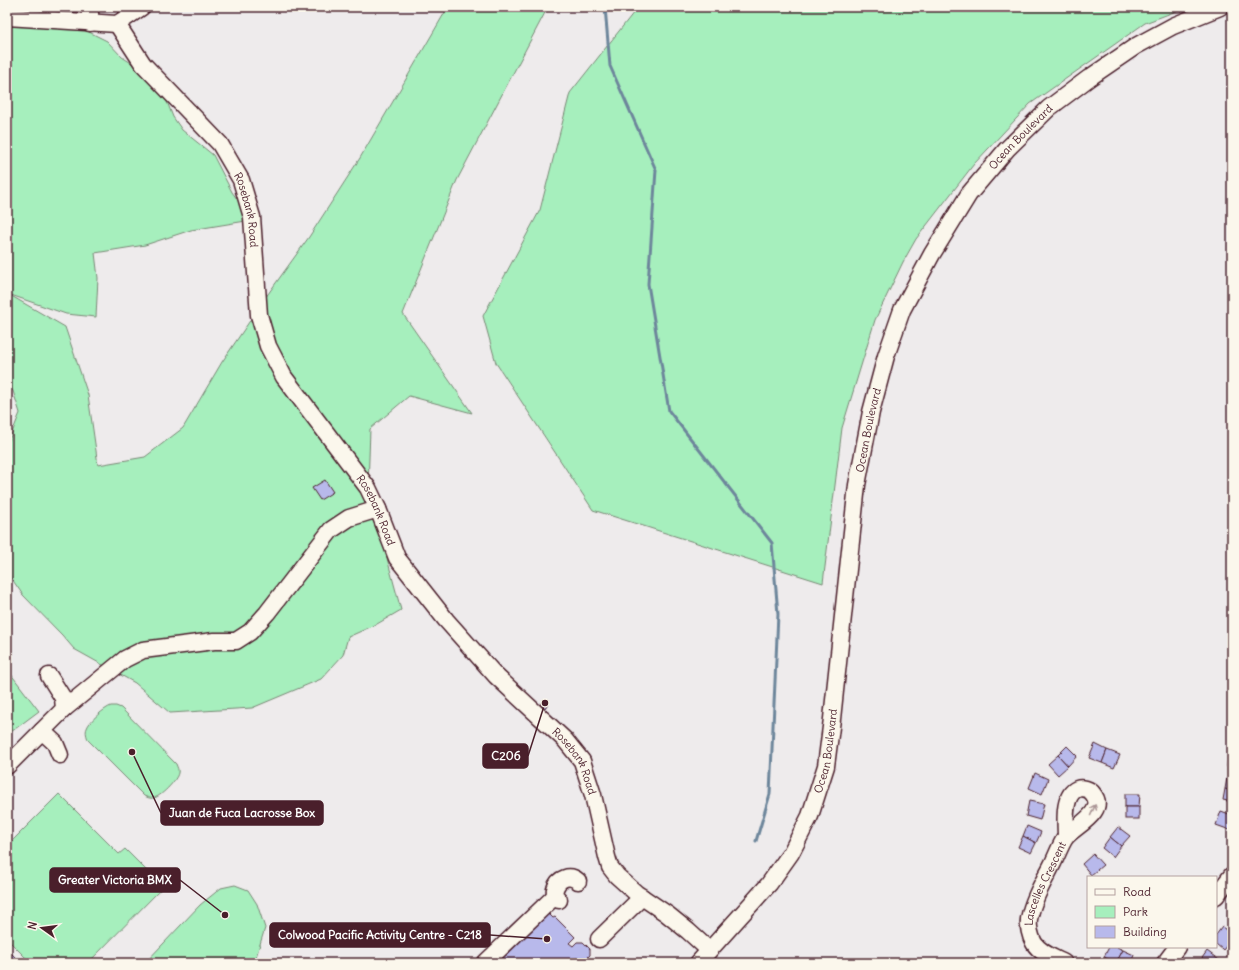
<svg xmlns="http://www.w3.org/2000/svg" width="1239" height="970" viewBox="0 0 1239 970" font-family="Delius,sans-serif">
	<rect width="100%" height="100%" fill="#eeebec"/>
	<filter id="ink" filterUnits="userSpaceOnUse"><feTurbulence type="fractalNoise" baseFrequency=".025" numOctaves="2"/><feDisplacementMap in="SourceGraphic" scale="8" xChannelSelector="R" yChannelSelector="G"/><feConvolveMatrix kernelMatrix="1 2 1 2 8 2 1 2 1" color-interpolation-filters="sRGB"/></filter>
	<g filter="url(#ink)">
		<!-- green -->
		<g fill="#a6efbd" stroke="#788774">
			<path d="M7 7H58L56 10 75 28 87 31 107 41 122 57 159 81 173 117 182 130 213 155 232 192 252 220 191 230 145 245 95 253 98 278 96 317 66 314 8 294 65 327 88 395 98 465 145 457 183 428 222 362 268 294 309 237 360 158 448 7H548L457 180 403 314 472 413 409 396 370 429 368 488 401 610 377 624 348 637 343 655 321 679 252 708 170 713 135 683 74 649 62 635 23 595 7 572V445L20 413 13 391 7 383Z"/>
			<path d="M638 7H1187L1145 23 1030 104 974 164 916 239 903 262 875 320 842 428 823 583 593 510 496 363 483 316 540 210 570 93Z"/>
			<path d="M7 669 39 711 7 735Z"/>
			<path d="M111 706H116L121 708 176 764C177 767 179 770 178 773 177 780 160 798 153 798 150 799 147 797 144 796L88 740C87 736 85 732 87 728 89 721 105 708 111 706Z"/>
			<path d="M59 794 119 854 125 849 163 887 88 963H31L7 939V846Z"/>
			<path d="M235 885 248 890 257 904 265 928 256 957 253 963H145L200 905 221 888Z"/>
		</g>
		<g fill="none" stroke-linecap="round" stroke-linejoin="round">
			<!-- stream -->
			<path stroke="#6d869b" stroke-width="3" d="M605 7 610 66 656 170 648 284 669 411 772 543 778 614 770 794 756 841"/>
		</g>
		<!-- building -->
		<g fill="#b8b9eb" stroke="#4a1f2b">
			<path d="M325 480 333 492 320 500 312 488Z"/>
			<path d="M545 699 549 702 545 708 541 704Z"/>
			<path d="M1095 744 1107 750 1102 763 1089 758Z"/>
			<path d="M1230 744H1232V756L1228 755Z"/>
			<path d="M1067 746 1077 756 1068 766 1058 755Z"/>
			<path d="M1107 750 1120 755 1114 768 1102 763Z"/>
			<path d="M1058 755 1068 766 1058 775 1048 764Z"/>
			<path d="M1228 755 1232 756V767H1227Z"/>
			<path d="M1035 773 1048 779 1042 794 1029 788Z"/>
			<path d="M1227 778 1232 779V791L1225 789Z"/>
			<path d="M1225 789 1232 791V802L1223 800Z"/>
			<path d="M1125 794H1140L1139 807H1125Z"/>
			<path d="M1029 801 1044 804 1040 820 1026 816Z"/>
			<rect x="1125" y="807" width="14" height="12"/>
			<path d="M1221 811 1232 815V823L1230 830 1216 825Z"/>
			<path d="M1027 826 1041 832 1036 843 1023 836Z"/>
			<path d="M1118 827 1130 836 1121 846 1110 837Z"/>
			<path d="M1023 836 1036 843 1031 853 1018 847Z"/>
			<path d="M1110 837 1121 846 1113 857 1102 848Z"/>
			<path d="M1093 854 1103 865 1091 875 1082 864Z"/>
			<path d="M548 913 553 918 555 917 575 937 569 943 573 946 577 942H583L590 949V955L583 962 581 960 577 963H497Z"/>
			<path d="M1222 927 1232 934V939L1223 950 1216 944V935Z"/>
			<path d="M1109 947H1117L1123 950 1116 963 1104 957Z"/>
			<path d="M7 949 21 963H7Z"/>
			<path d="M1123 950 1134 955 1131 963H1116Z"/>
			<path d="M1207 951 1219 960 1216 963H1202L1200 961Z"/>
		</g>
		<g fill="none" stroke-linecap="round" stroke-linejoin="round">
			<!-- minor casing -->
			<g stroke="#4a1f2b" stroke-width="19">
				<g id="minor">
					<path d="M90 7V23"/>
					<path d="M7 17 117 24 142 7"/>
					<path id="s1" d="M117 24 143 64 220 144 241 180 252 217 259 315 268 346 284 377 368 488 378 509 397 558 446 620 496 676 565 740 582 761 593 795 607 857 610 867 617 876 636 893 667 914 688 931 709 950"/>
					<path d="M64 709 125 659 143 650 214 641H236L250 632 267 613 331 530 349 518 378 509"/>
					<path d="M42 731 55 743 60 755"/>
					<path d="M7 766 64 709 63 698 49 676"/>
					<path d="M1216 896 1232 875"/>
					<path d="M559 900 555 896C555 893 554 891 555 889 558 878 570 874 578 881"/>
					<path d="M599 939 642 897"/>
					<path d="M485 963 555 896"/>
					<path id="s2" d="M698 963 769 884 791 853 810 816 826 766 832 719 857 485 871 412 886 356 902 310 932 254 969 194 1007 149 1049 108 1089 78 1136 46 1173 26 1220 7"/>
					<path id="s3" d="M1064 963C1054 958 1040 953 1034 943 1030 936 1028 926 1029 919 1033 899 1044 881 1053 863 1057 855 1060 846 1065 838 1073 827 1108 812 1093 794 1090 789 1082 787 1077 789 1062 796 1066 824 1066 837"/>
					<path d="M1165 963 1177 947"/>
				</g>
			</g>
			<!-- minor -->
			<use href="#minor" stroke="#fbf7ec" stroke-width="16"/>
		</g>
		<!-- one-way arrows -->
		<defs><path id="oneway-shaft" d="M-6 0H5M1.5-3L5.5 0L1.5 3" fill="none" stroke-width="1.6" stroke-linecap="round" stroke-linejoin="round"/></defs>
		<use stroke="#ab9695" href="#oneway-shaft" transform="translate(1093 810) rotate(-66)"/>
	</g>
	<g text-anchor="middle" stroke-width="3.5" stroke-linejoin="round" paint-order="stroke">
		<!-- street labels -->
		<g font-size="11" fill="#4a1f2b" stroke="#fbf7ec">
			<text dy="4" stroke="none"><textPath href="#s2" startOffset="913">Ocean Boulevard</textPath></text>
			<text dy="4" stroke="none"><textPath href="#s1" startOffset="231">Rosebank Road</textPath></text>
			<text dy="4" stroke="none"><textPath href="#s2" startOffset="577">Ocean Boulevard</textPath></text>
			<text dy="4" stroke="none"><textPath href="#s1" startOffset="567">Rosebank Road</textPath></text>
			<text dy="4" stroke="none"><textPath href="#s2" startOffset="253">Ocean Boulevard</textPath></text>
			<text dy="4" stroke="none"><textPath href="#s1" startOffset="891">Rosebank Road</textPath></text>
			<text dy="4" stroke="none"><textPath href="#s3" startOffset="100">Lascelles Crescent</textPath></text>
		</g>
	</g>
	<!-- callouts -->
	<path fill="none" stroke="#4a1f2b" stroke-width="1.5" d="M545 703L528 756M132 752L161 813M225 915L180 880M547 939L490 935"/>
	<g fill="#4a1f2b" stroke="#fbf7ec" stroke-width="1.5">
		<circle cx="545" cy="703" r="4"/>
		<circle cx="132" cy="752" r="4"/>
		<circle cx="225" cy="915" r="4"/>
		<circle cx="547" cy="939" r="4"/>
	</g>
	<g fill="#4a1f2b" stroke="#4a1f2b" stroke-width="1.5">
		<rect x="483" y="744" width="45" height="24" rx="4"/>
		<rect x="161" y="801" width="162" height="24" rx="4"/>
		<rect x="50" y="868" width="130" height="24" rx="4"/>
		<rect x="270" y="923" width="220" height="24" rx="4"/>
	</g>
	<g font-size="12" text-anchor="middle" font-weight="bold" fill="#fff">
		<text x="506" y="760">C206</text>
		<text x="242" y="817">Juan de Fuca Lacrosse Box</text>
		<text x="115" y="884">Greater Victoria BMX</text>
		<text x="380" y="939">Colwood Pacific Activity Centre - C218</text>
	</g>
	<!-- margin -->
	<rect width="1239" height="970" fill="none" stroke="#fbf7ec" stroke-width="24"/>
	<rect x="12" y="12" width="1215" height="946" fill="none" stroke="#4a1f2b" stroke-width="1.5" filter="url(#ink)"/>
	<!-- legend -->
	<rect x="1087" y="876" width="130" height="72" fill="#fbf7ec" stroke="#b4a19f"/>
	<rect x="1095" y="889" width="20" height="6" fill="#fbf7ec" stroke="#b4a19f"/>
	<text x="1123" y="896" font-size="12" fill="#4a1f2b">Road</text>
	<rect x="1095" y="906" width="20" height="12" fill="#a6efbd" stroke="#b4a19f"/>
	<text x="1123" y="916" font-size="12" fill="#4a1f2b">Park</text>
	<rect x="1095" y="926" width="20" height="12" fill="#b8b9eb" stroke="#b4a19f"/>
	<text x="1123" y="936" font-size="12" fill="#4a1f2b">Building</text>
	<!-- north arrow -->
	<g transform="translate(42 928) rotate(284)" stroke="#fbf7ec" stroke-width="3" paint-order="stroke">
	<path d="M0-3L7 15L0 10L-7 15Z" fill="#4a1f2b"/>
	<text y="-6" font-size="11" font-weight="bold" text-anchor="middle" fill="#4a1f2b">N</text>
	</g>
</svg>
